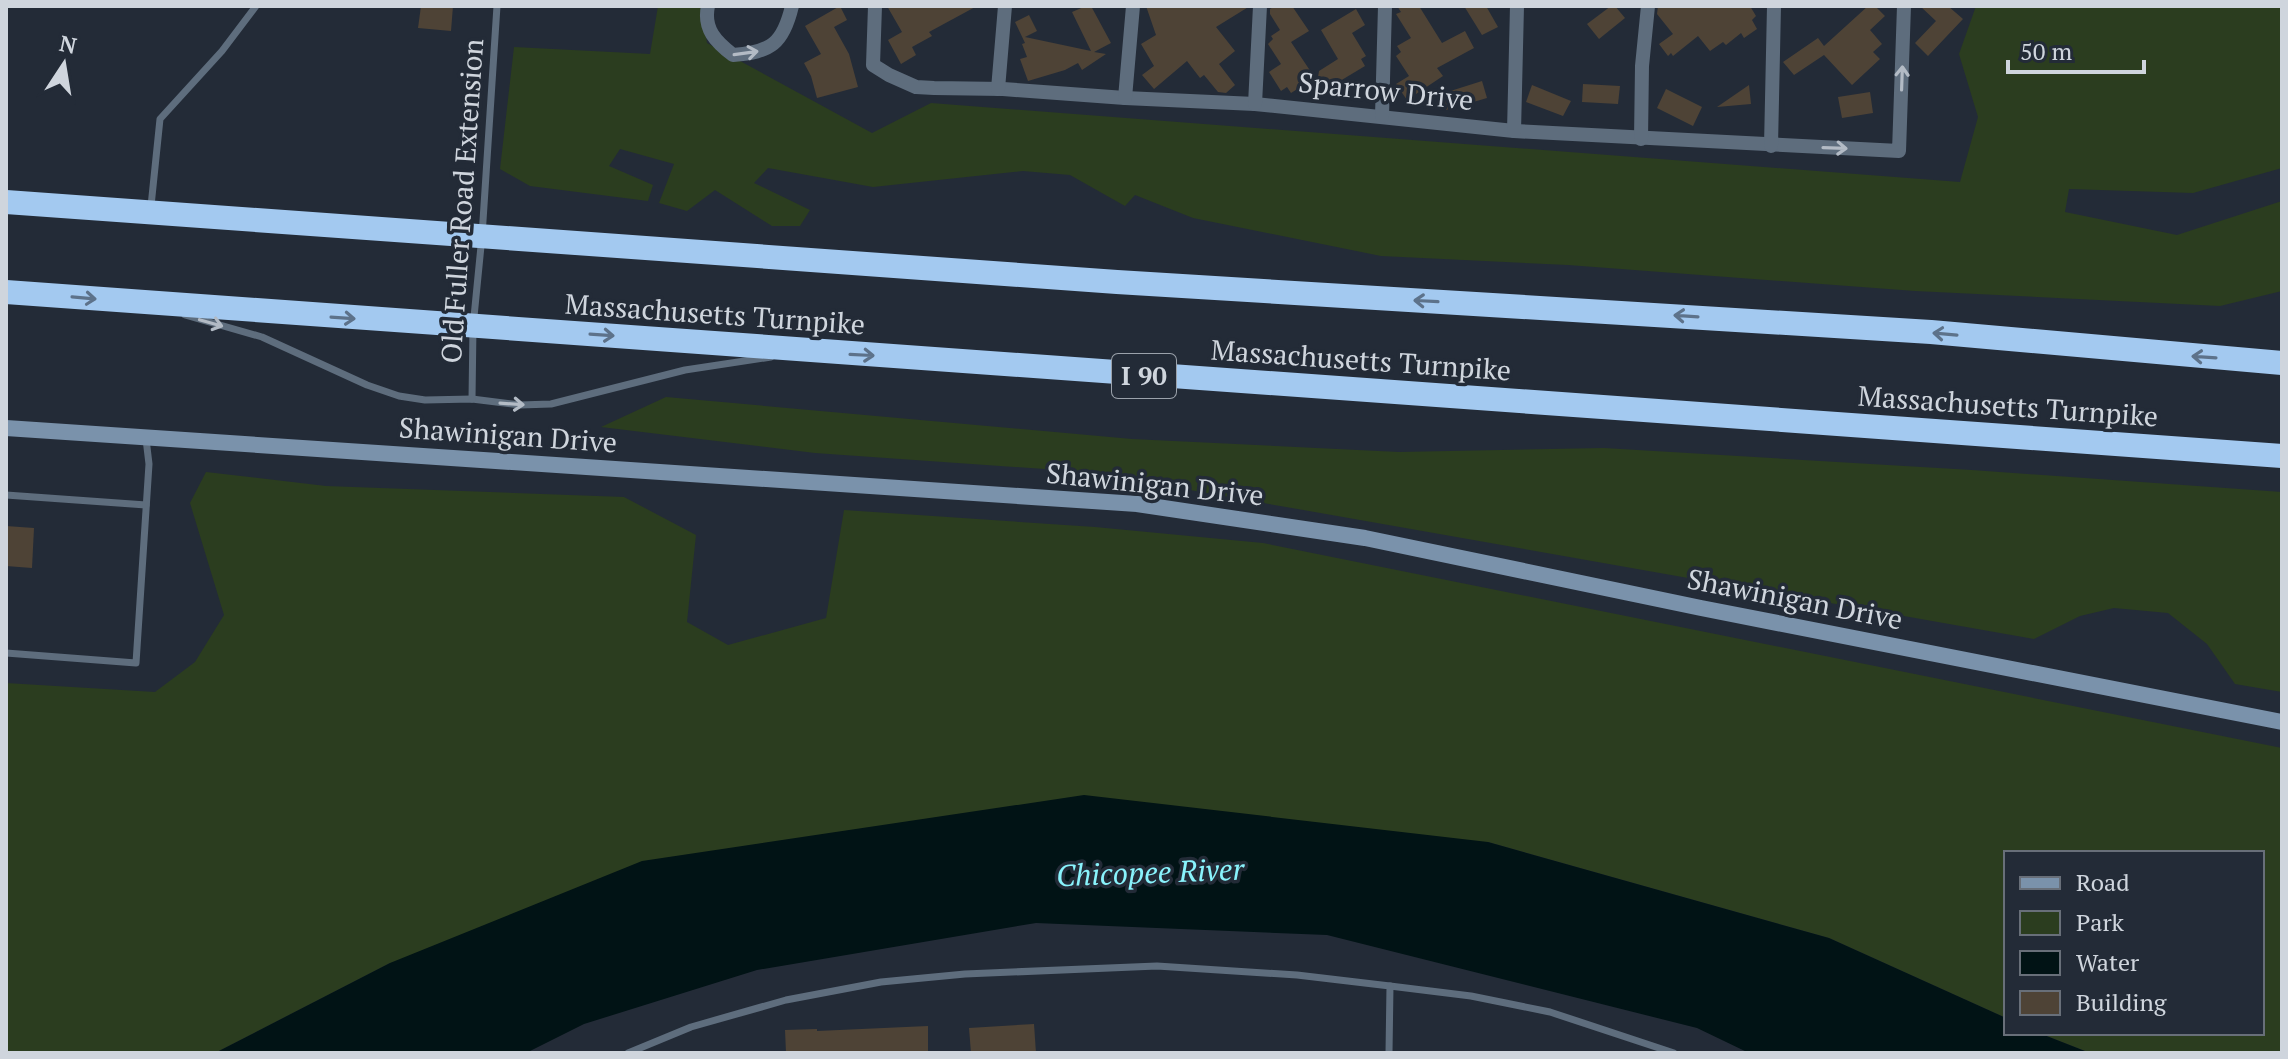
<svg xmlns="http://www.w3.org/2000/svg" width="2288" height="1059" viewBox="0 0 2288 1059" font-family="'PT Serif',serif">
	<rect width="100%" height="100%" fill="#232b37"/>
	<!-- green -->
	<g fill="#2b3d1f">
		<path d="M658 6H701L707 43 872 133 931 103 1960 182 1978 117 1959 54 1976 6H2282V168L2193 193 2069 189 2065 212 2177 235 2282 201V291L2220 306 1915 291 1568 265 1381 256 1193 218 1135 195 1125 206 1070 175 1023 171 873 187 768 168 754 183 810 210 800 226H772L715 190 687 211 659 203 674 164 620 149 609 166 653 185 648 201 530 186 500 169 514 47 650 54Z"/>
		<path d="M666 397 1132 439 1399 452 1604 448 1972 470 2282 492V692L2235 684 2207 644 2168 613 2114 608 2080 616 2034 639 1088 472 815 453 601 427Z"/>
		<path d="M206 472 326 486 624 497 696 535 687 622 728 645 826 618 844 510 1095 527 1263 543 2282 748V1053H2090L2039 1033H2262V853H2006V1018L1829 938 1488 842 390 963 215 1053H6V683L155 692 195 662 224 615 190 503Z"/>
	</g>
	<!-- water -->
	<path fill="#011315" d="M1084 795 1488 842 1829 938 2006 1018V1033H2039L2090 1053H1749L1697 1028 1327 935 1036 923 757 970 584 1024 526 1053H215L390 963 642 861Z"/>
	<!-- building -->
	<g fill="#4e4336">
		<path d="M421 6H453L451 31 418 28Z"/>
		<path d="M840 6 847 20 834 27 849 54 858 87 817 98 811 76 804 63 821 54 805 26Z"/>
		<path d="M887 6H977L929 32 932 36 912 47 916 55 901 64 888 40 902 32Z"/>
		<path d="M1086 6H1091L1111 43 1094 52 1106 54 1082 70 1078 63 1065 70 1028 81 1020 59 1027 57 1022 44 1025 43 1015 22 1029 15 1037 31 1025 37 1091 51 1072 12Z"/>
		<path d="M1146 6H1250L1216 27 1235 51 1219 64 1235 85 1226 93 1218 92 1204 75 1200 78 1187 61 1154 89 1142 75 1154 66 1141 44 1156 35Z"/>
		<path d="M1275 6H1292L1309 31 1291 42 1315 78 1291 93 1287 87 1281 91 1269 72 1281 64 1268 44 1273 39 1271 36 1280 30 1270 14V9Z"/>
		<path d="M1397 6H1419L1442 43 1465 31 1474 48 1437 68 1443 76 1407 100 1396 84 1409 76 1396 56 1401 52 1397 46 1411 38 1396 14 1401 12Z"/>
		<path d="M1464 6H1486L1498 27 1482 35Z"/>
		<path d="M1611 6H1615L1625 18 1599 39 1587 24Z"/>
		<path d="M1658 6H1750L1756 16 1752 20 1757 29 1744 38 1741 33 1726 45 1723 42 1710 51 1698 36 1673 56 1671 53 1668 56 1659 44 1673 34 1657 14Z"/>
		<path d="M1868 6H1875L1885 16 1870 30 1882 44 1873 52 1880 59 1852 85 1824 55 1794 75 1783 62 1818 38 1824 46Z"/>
		<path d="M1920 6H1948L1963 19 1928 56 1915 43 1936 21Z"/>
		<path d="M1356 9 1365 25 1352 33 1366 56 1361 59 1365 66 1315 96 1319 71 1338 59 1321 30Z"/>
		<path d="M1482 81 1487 98 1446 110 1441 94Z"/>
		<path d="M1583 84 1620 86 1618 104 1582 102Z"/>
		<path d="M1532 85 1571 101 1563 116 1526 102Z"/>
		<path d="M1749 85 1751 104 1717 107Z"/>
		<path d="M1666 89 1702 107 1693 126 1657 108Z"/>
		<path d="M1870 92 1873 113 1842 118 1838 97Z"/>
		<path d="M6 526 34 528 32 568 6 566Z"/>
		<path d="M1034 1024 1036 1053H971L969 1028Z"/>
		<path d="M928 1026V1053H786L785 1030 817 1029V1031Z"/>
	</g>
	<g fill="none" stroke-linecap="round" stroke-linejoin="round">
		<!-- lane -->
		<g stroke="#5e6d7d" stroke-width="7">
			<path d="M151 206 160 119 222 51 256 6"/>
			<path d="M185 315 262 337 367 385 399 396 425 400 472 399 520 405 551 404 685 370 771 357"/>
			<path d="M472 399 473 327 482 236 497 6"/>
			<path d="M6 495 146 505"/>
			<path d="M6 653 136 663 149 464 146 439"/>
			<path d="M1390 986 1471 996 1550 1012 1674 1053"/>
			<path d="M628 1053 691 1027 786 1000 881 982 965 974 1157 966 1297 975 1390 986 1389 1053"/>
		</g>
		<!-- street -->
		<g stroke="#5e6d7d" stroke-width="14">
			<path d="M708 6C703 29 716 42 733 55 771 52 783 44 792 6"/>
			<path d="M875 6 873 65 889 75 916 87 934 88 1003 89 1125 98 1255 104 1514 131 1899 151 1904 6"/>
			<path d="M998 89 1005 6"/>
			<path d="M1125 98 1133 6"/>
			<path d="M1255 104 1260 6"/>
			<path d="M1382 116 1385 6"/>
			<path d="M1514 131 1517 6"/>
			<path d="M1641 139 1642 66 1648 6"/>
			<path d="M1771 146 1774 6"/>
		</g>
		<!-- secondary -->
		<path stroke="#7a92ab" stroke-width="16" d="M6 428 1137 504 1365 538 1701 608 2282 722"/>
		<!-- highway -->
		<g stroke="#a3c9f0" stroke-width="24">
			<path d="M6 202 1117 282 1931 332 2282 363"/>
			<path d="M6 292 2282 456"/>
		</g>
	</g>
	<!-- one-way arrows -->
	<defs><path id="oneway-shaft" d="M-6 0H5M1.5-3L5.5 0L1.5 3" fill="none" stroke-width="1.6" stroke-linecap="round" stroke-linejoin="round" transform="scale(2)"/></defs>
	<g stroke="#b3bbc5">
		<use href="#oneway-shaft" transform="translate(746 53) rotate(-8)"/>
		<use href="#oneway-shaft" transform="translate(1902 78) rotate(-88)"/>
		<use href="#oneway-shaft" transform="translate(1835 148) rotate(2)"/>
		<use href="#oneway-shaft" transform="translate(211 323) rotate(16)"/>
		<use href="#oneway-shaft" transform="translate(512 404) rotate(4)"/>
	</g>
	<g stroke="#5d728a">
		<use href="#oneway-shaft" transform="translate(84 298) rotate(5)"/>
		<use href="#oneway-shaft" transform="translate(1426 301) rotate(-177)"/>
		<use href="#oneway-shaft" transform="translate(1686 316) rotate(-176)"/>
		<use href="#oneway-shaft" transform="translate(343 318) rotate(4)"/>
		<use href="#oneway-shaft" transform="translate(1945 334) rotate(-175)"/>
		<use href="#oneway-shaft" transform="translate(602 335) rotate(4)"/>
		<use href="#oneway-shaft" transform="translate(862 355) rotate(3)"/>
		<use href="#oneway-shaft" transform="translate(2204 357) rotate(-176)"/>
	</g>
	<g text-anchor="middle" stroke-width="7" stroke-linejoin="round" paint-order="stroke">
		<!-- shield labels -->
		<rect fill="#232b37" stroke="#9ba2ab" stroke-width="2" x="1112" y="354" width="64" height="44" rx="6"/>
		<g font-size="26" font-weight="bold" fill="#cfd5dd">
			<text x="1144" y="385">I 90</text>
		</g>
		<!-- street labels -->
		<g font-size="28" fill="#cfd5dd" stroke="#232b37">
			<text transform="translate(1386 91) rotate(6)" y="10">Sparrow Drive</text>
			<text transform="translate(462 201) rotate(-86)" y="10">Old Fuller Road Extension</text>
			<text transform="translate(715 314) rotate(4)" y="10">Massachusetts Turnpike</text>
			<text transform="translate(1361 360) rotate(4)" y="10">Massachusetts Turnpike</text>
			<text transform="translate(2008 406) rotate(4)" y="10">Massachusetts Turnpike</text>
			<text transform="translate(508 435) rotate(4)" y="10">Shawinigan Drive</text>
			<text transform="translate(1155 484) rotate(6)" y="10">Shawinigan Drive</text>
			<text transform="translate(1795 599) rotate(11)" y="10">Shawinigan Drive</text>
		</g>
		<!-- water labels -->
		<g font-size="30" font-style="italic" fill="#89f3fc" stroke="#232b37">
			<text transform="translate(1150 873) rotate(-2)" y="10">Chicopee River</text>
		</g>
	</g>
	<!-- border -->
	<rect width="2288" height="1059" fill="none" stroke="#cfd5dd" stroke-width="16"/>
	<!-- legend -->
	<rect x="2004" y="851" width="260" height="184" fill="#232b37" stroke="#686f79" stroke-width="2"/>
	<rect x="2020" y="877" width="40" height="12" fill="#7a92ab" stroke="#686f79" stroke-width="2"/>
	<text x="2076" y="891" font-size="24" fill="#cfd5dd">Road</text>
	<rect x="2020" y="911" width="40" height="24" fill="#2b3d1f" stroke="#686f79" stroke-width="2"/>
	<text x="2076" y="931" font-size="24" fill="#cfd5dd">Park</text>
	<rect x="2020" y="951" width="40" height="24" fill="#011315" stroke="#686f79" stroke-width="2"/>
	<text x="2076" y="971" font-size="24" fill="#cfd5dd">Water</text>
	<rect x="2020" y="991" width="40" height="24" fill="#4e4336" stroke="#686f79" stroke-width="2"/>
	<text x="2076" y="1011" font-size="24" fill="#cfd5dd">Building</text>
	<!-- north arrow -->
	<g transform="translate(64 64) rotate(12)" stroke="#232b37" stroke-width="6" paint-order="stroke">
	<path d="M0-6L14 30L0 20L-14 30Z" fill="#cfd5dd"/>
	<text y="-12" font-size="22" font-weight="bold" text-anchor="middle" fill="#cfd5dd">N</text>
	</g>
	<!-- scale -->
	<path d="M2008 60v12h136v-12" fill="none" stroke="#cfd5dd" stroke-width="4"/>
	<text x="2020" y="60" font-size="24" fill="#cfd5dd" stroke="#232b37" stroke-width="6" paint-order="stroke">50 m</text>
</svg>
